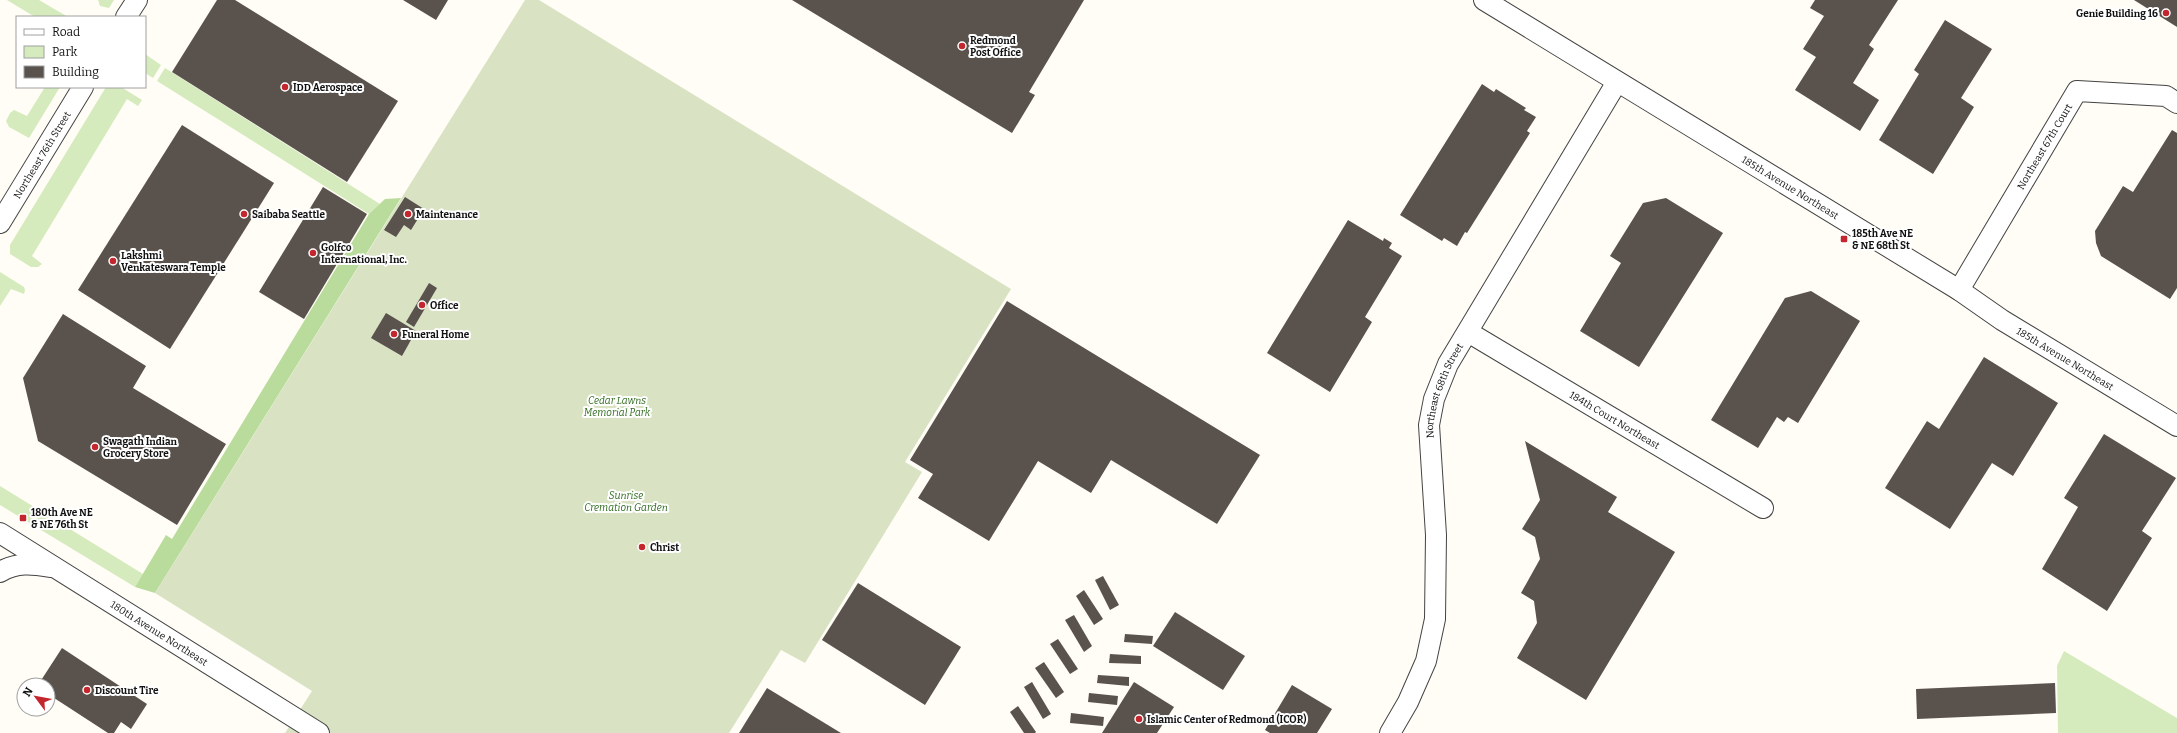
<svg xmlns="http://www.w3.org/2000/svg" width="2177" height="733" viewBox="0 0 2177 733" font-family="Bitter,serif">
	<rect width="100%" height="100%" fill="#fffdf5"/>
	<!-- green -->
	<g fill="#d5ebbd">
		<path d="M7 0H39L68 17H35Z"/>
		<path d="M98 0H114L109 8 100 6Z"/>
		<path d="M145 54 161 65 153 78 145 73Z"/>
		<path d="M165 68 380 204 369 214 157 81Z"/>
		<path d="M45 87H60L29 138 9 127 6 121 10 113 14 110 27 116Z"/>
		<path d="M106 87H121L142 100 138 106 127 99 32 256 42 264 38 267H31L10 254V245Z"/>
		<path d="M0 272 24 287 25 290 24 294 11 289 0 306Z"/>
		<path d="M0 486 143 574 135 587 0 505Z"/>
		<path d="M2064 651 2177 718V733H2058L2057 666Z"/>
	</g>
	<!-- forest -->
	<path fill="#b9dc9c" d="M401 198 155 593 135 587 166 535 172 539 369 214 385 199Z"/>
	<!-- cemetery -->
	<path fill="#d9e3c4" d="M525 0H539L1011 289 905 462 922 472 805 663 781 650 729 733H285L312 691 155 593Z"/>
	<!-- building -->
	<g fill="#5a524d">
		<path d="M217 0H235L398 101 347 182 172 72Z"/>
		<path d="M403 0H448L436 20Z"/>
		<path d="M792 0H1084L1029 92 1035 95 1012 133Z"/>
		<path d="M1815 0H1898L1869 45 1874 49 1853 83 1879 100 1860 131 1795 90 1816 57 1803 49 1824 16 1810 8Z"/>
		<path d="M2134 0H2177V27Z"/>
		<path d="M1945 20 1992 49 1961 98 1974 107 1933 174 1879 140 1919 74 1914 70Z"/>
		<path d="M1482 84 1494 92 1496 89 1526 108 1524 110 1536 117 1527 131 1530 133 1467 233 1465 232 1457 246 1444 238 1442 241 1400 215Z"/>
		<path d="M182 125 274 183 170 349 78 290Z"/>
		<path d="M2172 130 2177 133V288L2170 299 2101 256 2096 243 2095 231 2123 186 2133 192Z"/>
		<path d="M323 187 367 214 304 319 259 292Z"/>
		<path d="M405 197 424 209 411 230 404 225 396 237 384 230Z"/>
		<path d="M1666 198 1723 233 1639 367 1580 331 1621 263 1610 256 1643 203Z"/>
		<path d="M1348 220 1383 241 1384 238 1392 243 1389 248 1402 256 1365 317 1372 322 1330 392 1267 353Z"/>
		<path d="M429 283 437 288 414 327 406 322Z"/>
		<path d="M1811 291 1860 321 1798 423 1788 417 1784 422 1777 417 1758 448 1711 420 1785 298Z"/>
		<path d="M1007 301 1260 455 1217 524 1111 460 1091 493 1038 461 989 541 918 498 933 474 910 460Z"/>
		<path d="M386 313 416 331 402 356 371 338Z"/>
		<path d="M63 314 146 366 133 388 226 444 177 525 38 441 23 378Z"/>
		<path d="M1984 357 2058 403 2013 476 1992 463 1950 529 1885 488 1927 421 1939 429Z"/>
		<path d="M2104 434 2176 478 2142 531 2152 538 2107 611 2042 569 2078 507 2064 498Z"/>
		<path d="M1525 441 1617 497 1608 512 1675 552 1586 700 1517 658 1537 623 1534 601 1521 593 1540 559 1535 537 1522 529 1540 500Z"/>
		<path d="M1103 576 1119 605 1110 610 1095 580Z"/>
		<path d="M858 583 961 647 925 705 822 640Z"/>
		<path d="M1084 590 1103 619 1094 625 1076 596Z"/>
		<path d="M1175 612 1245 656 1223 690 1153 646Z"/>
		<path d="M1074 615 1092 646 1084 652 1065 620Z"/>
		<path d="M1125 634 1153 636 1152 644 1124 642Z"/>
		<path d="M1058 639 1078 669 1070 674 1050 644Z"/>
		<path d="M62 648 147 704 131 729 121 722 114 733H108L48 694V685H38Z"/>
		<path d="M1110 654 1141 656V664L1109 663Z"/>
		<path d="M1044 662 1064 692 1056 698 1035 668Z"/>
		<path d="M1098 675 1129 677V686L1097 683Z"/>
		<path d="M1032 682 1051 714 1043 719 1024 687Z"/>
		<path d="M1134 682 1174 707 1157 733H1102Z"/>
		<path d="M2055 683 2056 713 1917 719 1916 689Z"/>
		<path d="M1292 685 1332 709 1317 733H1270L1265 730Z"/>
		<path d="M767 688 841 733H739Z"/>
		<path d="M1089 693 1118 696 1117 705 1088 702Z"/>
		<path d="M1018 706 1036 732 1035 733H1024L1010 712Z"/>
		<path d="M1071 713 1104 717 1103 726 1070 723Z"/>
	</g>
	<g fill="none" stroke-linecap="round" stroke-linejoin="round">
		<!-- minor casing -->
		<g stroke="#444" stroke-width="22">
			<g id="minor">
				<path id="s1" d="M1484 0 1959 290 2002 320 2177 426"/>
				<path d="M126 17 137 0"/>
				<path id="s2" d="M0 223 83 87"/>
				<path id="s3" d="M1959 290 2077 91 2166 96 2177 103"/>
				<path id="s4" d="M1468 332 1763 508"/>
				<path id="s5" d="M0 533 319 733"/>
				<path d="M0 572C17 562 32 564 50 567"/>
				<path id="s6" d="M1390 733 1408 702 1426 661 1435 619 1436 535 1429 425 1434 399 1448 364 1617 82"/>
			</g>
		</g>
		<!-- minor -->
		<use href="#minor" stroke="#fff" stroke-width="20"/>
	</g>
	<!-- markers -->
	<g fill="#c4262e" stroke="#fff" stroke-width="1.5">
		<circle cx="2166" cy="13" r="4"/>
		<circle cx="962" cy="46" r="4"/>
		<circle cx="285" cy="87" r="4"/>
		<circle cx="244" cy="214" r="4"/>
		<circle cx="408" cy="214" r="4"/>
		<rect x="1840" y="235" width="8" height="8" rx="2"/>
		<circle cx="313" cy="253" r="4"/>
		<circle cx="113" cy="261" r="4"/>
		<circle cx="422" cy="305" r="4"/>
		<circle cx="394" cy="334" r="4"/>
		<circle cx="95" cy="447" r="4"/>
		<rect x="19" y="514" width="8" height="8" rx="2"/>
		<circle cx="642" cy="547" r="4"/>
		<circle cx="87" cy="690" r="4"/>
		<circle cx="1139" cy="719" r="4"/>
	</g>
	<g text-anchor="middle" stroke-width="4" stroke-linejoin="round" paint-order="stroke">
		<!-- poi labels -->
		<g font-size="10" font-weight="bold" fill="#111" stroke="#fff" text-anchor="start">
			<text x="2158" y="17" text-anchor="end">Genie Building 16</text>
			<text x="970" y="44">Redmond<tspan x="970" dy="12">Post Office</tspan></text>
			<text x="293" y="91">IDD Aerospace</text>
			<text x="252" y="218">Saibaba Seattle</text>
			<text x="416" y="218">Maintenance</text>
			<text x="1852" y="237">185th Ave NE<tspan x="1852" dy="12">&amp; NE 68th St</tspan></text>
			<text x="321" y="251">Golfco<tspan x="321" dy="12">International, Inc.</tspan></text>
			<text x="121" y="259">Lakshmi<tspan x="121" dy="12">Venkateswara Temple</tspan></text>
			<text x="430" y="309">Office</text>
			<text x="402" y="338">Funeral Home</text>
			<text x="103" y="445">Swagath Indian<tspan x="103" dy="12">Grocery Store</tspan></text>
			<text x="31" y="516">180th Ave NE<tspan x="31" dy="12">&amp; NE 76th St</tspan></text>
			<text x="650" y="551">Christ</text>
			<text x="95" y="694">Discount Tire</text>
			<text x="1147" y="723">Islamic Center of Redmond (ICOR)</text>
		</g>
		<!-- street labels -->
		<g font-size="10" fill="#111" stroke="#fff">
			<text dy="4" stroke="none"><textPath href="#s3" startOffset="167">Northeast 67th Court</textPath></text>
			<text dy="4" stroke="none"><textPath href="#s2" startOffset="80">Northeast 76th Street</textPath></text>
			<text dy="4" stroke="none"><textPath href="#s1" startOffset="359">185th Avenue Northeast</textPath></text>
			<text dy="4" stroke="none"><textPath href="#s1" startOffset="683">185th Avenue Northeast</textPath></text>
			<text dy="4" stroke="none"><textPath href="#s6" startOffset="355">Northeast 68th Street</textPath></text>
			<text dy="4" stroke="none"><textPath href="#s4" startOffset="171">184th Court Northeast</textPath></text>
			<text dy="4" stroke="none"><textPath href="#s5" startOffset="188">180th Avenue Northeast</textPath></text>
		</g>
		<!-- park labels -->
		<g font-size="10" font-style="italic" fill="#2f6b1f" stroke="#fff">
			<text x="617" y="404">Cedar Lawns<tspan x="617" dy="12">Memorial Park</tspan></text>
			<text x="626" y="499">Sunrise<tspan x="626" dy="12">Cremation Garden</tspan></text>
		</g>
	</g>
	<!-- legend -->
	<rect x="16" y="16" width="130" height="72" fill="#ffffff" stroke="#a0a0a0"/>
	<rect x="24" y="29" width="20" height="6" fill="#ffffff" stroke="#a0a0a0"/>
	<text x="52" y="36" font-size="12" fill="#111111">Road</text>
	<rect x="24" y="46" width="20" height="12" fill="#d5ebbd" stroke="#a0a0a0"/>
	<text x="52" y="56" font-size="12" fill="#111111">Park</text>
	<rect x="24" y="66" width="20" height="12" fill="#5a524d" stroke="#a0a0a0"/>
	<text x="52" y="76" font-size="12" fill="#111111">Building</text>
	<!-- north arrow -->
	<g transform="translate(36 697) rotate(302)"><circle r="19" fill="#ffffff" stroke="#a0a0a0"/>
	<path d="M0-3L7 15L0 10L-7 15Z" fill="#c4262e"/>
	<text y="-6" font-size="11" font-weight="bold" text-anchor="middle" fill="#111111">N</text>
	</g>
</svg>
